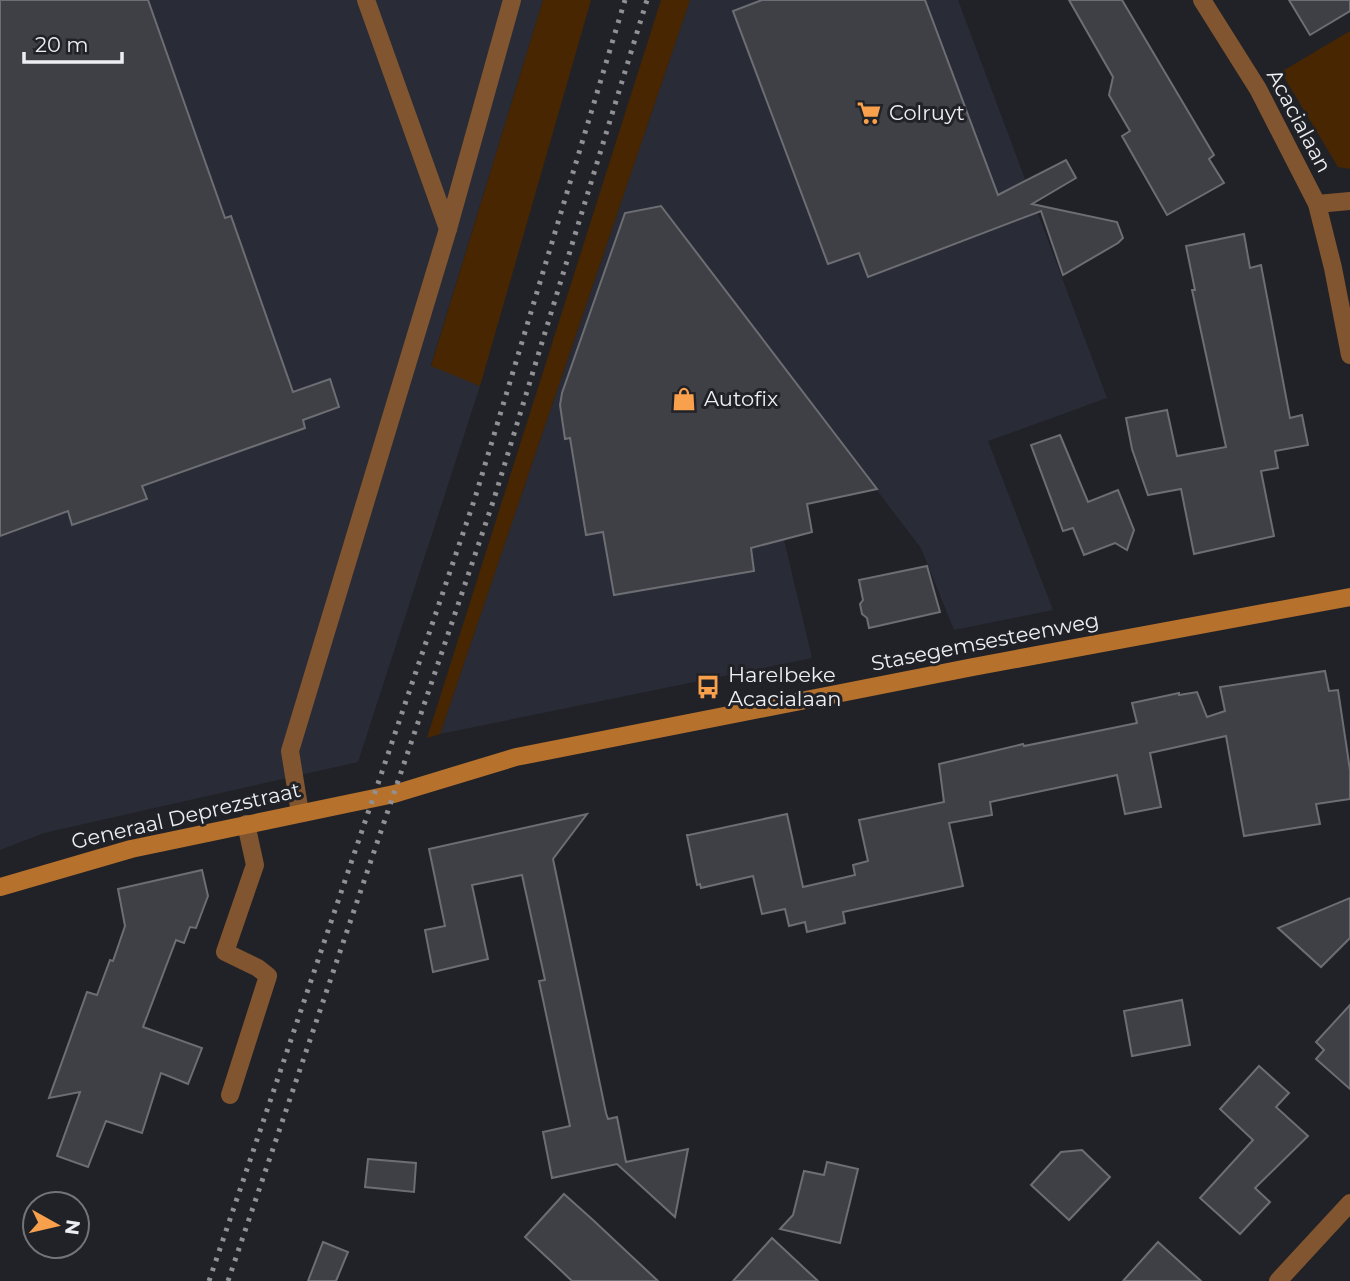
<svg xmlns="http://www.w3.org/2000/svg" width="1350" height="1281" viewBox="0 0 1350 1281" font-family="Montserrat,sans-serif">
	<rect width="100%" height="100%" fill="#212227"/>
	<!-- built -->
	<g fill="#292c36">
		<path d="M0 0H543L431 365 480 386 358 762 44 833 0 850Z"/>
		<path d="M690 0H958L1107 398 988 441 1053 610 954 630 921 548 833 433 771 485 812 658 440 734Z"/>
	</g>
	<!-- green -->
	<g fill="#482601">
		<path d="M543 0H591L480 386 431 366Z"/>
		<path d="M661 0H690L440 734 427 738Z"/>
		<path d="M1350 31V169L1338 167 1281 72Z"/>
	</g>
	<!-- building -->
	<g fill="#3e4045" stroke="#6d6e74" stroke-width="2">
		<path d="M0 0H148L225 218 231 216 293 392 330 379 339 407 303 420 305 428 142 486 147 499 72 525 68 511 0 536Z"/>
		<path d="M762 0H925L998 195 1066 160 1076 178 1032 204 1117 222 1123 238 1118 243 1063 275 1041 211 868 277 859 253 828 264 733 11Z"/>
		<path d="M1069 0H1122L1214 155 1209 159 1224 183 1167 215 1122 136 1130 131 1109 95 1113 77Z"/>
		<path d="M1289 0H1350V11L1310 35Z"/>
		<path d="M661 206 877 489 807 504 812 532 751 548 754 571 614 595 603 532 586 535 570 438 565 439 560 405 562 393 625 213Z"/>
		<path d="M1244 234 1250 268 1261 265 1290 418 1302 415 1308 445 1275 451 1278 468 1261 471 1274 536 1194 554 1181 489 1148 495 1132 449 1126 418 1167 410 1177 456 1226 447 1192 290H1195L1186 246Z"/>
		<path d="M1060 435 1088 502 1118 490 1134 530 1127 550 1115 543 1084 555 1073 528 1063 531 1031 445Z"/>
		<path d="M927 566 940 612 869 628 867 618 862 614 860 604 863 600 859 580Z"/>
		<path d="M1325 671 1329 691 1338 690 1350 770V799L1316 804 1320 824 1244 836 1226 736 1150 753 1161 807 1125 814 1117 775 990 802 992 815 949 823 963 886 843 912 845 923 807 932 805 922 789 926 785 909 762 914 753 876 701 888 700 884 697 885 687 835H689L787 814 803 887 855 875 853 865 868 861 859 820 944 802 939 764 1023 744 1024 746 1137 723 1132 703 1179 693V695L1197 692 1207 717 1225 711 1220 687Z"/>
		<path d="M587 814 553 859 606 1113 608 1119 617 1117 626 1162 688 1149 675 1217 617 1164 552 1178 543 1132 570 1126 539 981 545 980 522 875 472 885 488 959 433 972 425 930 445 926 429 849Z"/>
		<path d="M202 870 208 896 196 928 190 927 184 943 176 940 143 1027 202 1048 188 1084 161 1073 142 1133 106 1121 88 1167 57 1156 80 1092 49 1098 87 992 97 995 110 960 113 961 125 926 118 889Z"/>
		<path d="M1350 898V938L1321 967 1278 928Z"/>
		<path d="M1182 1000 1190 1045 1132 1056 1124 1011Z"/>
		<path d="M1350 1005V1089L1316 1059 1324 1050 1316 1042Z"/>
		<path d="M1259 1066 1289 1093 1276 1107 1308 1136 1255 1188 1270 1202 1240 1234 1200 1198 1253 1140 1220 1109Z"/>
		<path d="M1082 1150 1110 1177 1069 1220 1031 1185 1061 1152Z"/>
		<path d="M368 1159 416 1163 414 1192 365 1187Z"/>
		<path d="M827 1162 858 1169 840 1243 780 1229 793 1215 804 1171 824 1175Z"/>
		<path d="M564 1194 593 1220 658 1281H572L553 1263 525 1237Z"/>
		<path d="M772 1238 818 1281H733Z"/>
		<path d="M323 1242 348 1252 336 1281H308Z"/>
		<path d="M1158 1242 1201 1281H1123Z"/>
	</g>
	<g fill="none" stroke-linecap="round" stroke-linejoin="round">
		<!-- lane -->
		<g stroke="#81552f" stroke-width="18">
			<path d="M366 0 448 229"/>
			<path d="M300 813 290 751 448 229 512 0"/>
			<path d="M230 1095 268 976 258 968 225 952 255 865 246 824"/>
		</g>
		<!-- street -->
		<g stroke="#81552f" stroke-width="18">
			<path d="M1202 0 1258 89 1317 204 1333 268 1350 355"/>
			<path d="M1317 204 1350 201"/>
			<path d="M1278 1281 1350 1203"/>
		</g>
		<!-- secondary -->
		<path stroke="#b6712d" stroke-width="18" d="M0 887 131 849 394 794 516 757 973 667 1350 597"/>
		<!-- rail -->
		<g stroke="#909195" stroke-width="5" stroke-dasharray="3.5 7" stroke-linecap="butt">
			<path d="M209 1281 475 498 625 0"/>
			<path d="M228 1281 494 499 647 0"/>
		</g>
	</g>
	<!-- icons -->
	<defs>
		<g id="supermarket-bare" transform="scale(1.89)"><path d="M-6-5.5h2.5l.6 2H6L4.5 2H-2.5L-4.4-4H-6ZM-1.5 3.2a1.3 1.3 0 1 0 .1 0ZM3 3.2a1.3 1.3 0 1 0 .1 0Z" fill="#f9a04c" stroke="#212227" stroke-width="2.5" paint-order="stroke"/></g>
		<g id="shop-bare" transform="scale(1.89)"><path d="M-5-2.5h2.3a2.7 3.5 0 0 1 5.4 0H5L5.5 6h-11ZM-1.5-2.5h3a1.5 2.3 0 0 0-3 0Z" fill="#f9a04c" stroke="#212227" stroke-width="2.5" paint-order="stroke"/></g>
		<g id="bus-bare" transform="scale(1.89)"><path d="M-5-6H5V4H4V6H2V4H-2V6H-4V4H-5ZM-3.5-4V0h7V-4ZM-3.5 1.2v1.5H-2V1.2ZM2 1.2v1.5H3.5V1.2Z" fill="#f9a04c" stroke="#212227" stroke-width="2.5" paint-order="stroke"/></g>
	</defs>
	<g fill-rule="evenodd">
		<use href="#supermarket-bare" x="869" y="113"/>
		<use href="#shop-bare" x="684" y="399"/>
		<use href="#bus-bare" x="708" y="687"/>
	</g>
	<g text-anchor="middle" stroke-width="6" stroke-linejoin="round" paint-order="stroke">
		<!-- poi labels -->
		<g font-size="21" fill="#edeef1" stroke="#212227" text-anchor="start">
			<text x="889" y="120">Colruyt</text>
			<text x="704" y="406">Autofix</text>
			<text x="728" y="682">Harelbeke<tspan x="728" dy="24">Acacialaan</tspan></text>
		</g>
		<!-- street labels -->
		<g font-size="21" fill="#edeef1" stroke="#212227">
			<text transform="translate(1299 121) rotate(62)" y="7">Acacialaan</text>
			<text transform="translate(985 642) rotate(-11)" y="7">Stasegemsesteenweg</text>
			<text transform="translate(186 816) rotate(-13)" y="7">Generaal Deprezstraat</text>
		</g>
	</g>
	<!-- north arrow -->
	<g transform="translate(56 1225) rotate(98)"><circle r="33" fill="#212227" stroke="#737478" stroke-width="2"/>
	<path d="M0-5L12 26L0 18L-12 26Z" fill="#f9a04c"/>
	<text y="-10" font-size="19" font-weight="bold" text-anchor="middle" fill="#edeef1">N</text>
	</g>
	<!-- scale -->
	<path d="M24 52v10h98v-10" fill="none" stroke="#edeef1" stroke-width="3.5"/>
	<text x="35" y="52" font-size="21" fill="#edeef1" stroke="#212227" stroke-width="5" paint-order="stroke">20 m</text>
</svg>
